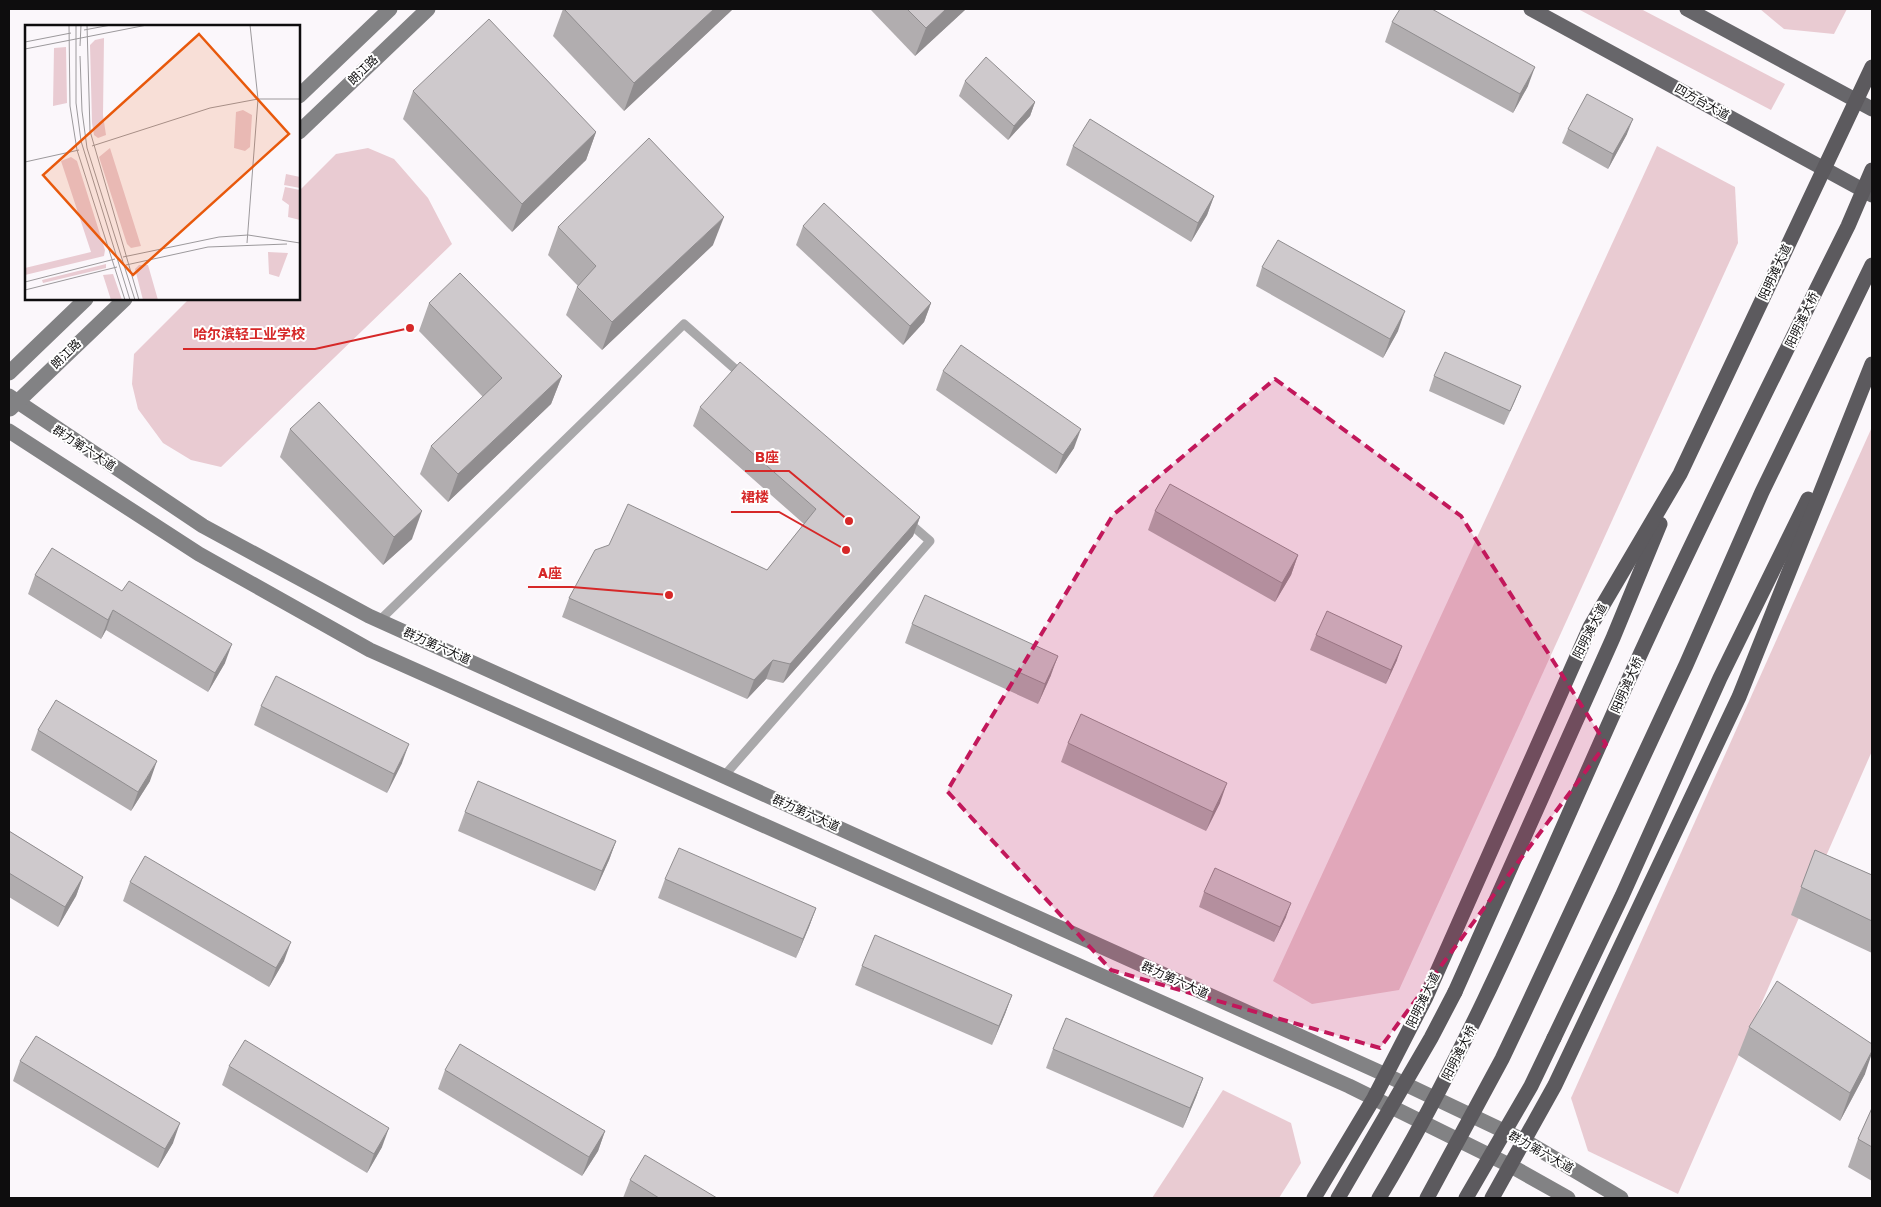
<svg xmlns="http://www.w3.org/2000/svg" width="1881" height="1207" viewBox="0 0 1881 1207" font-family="'Golos Text','Noto Sans SC',sans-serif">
	<rect width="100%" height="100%" fill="#fbf7fb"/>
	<!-- green -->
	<g fill="#e9cbd2">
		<path d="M1578 9H1641L1785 84 1771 110Z"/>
		<path d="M1760 9H1847L1834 34 1784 29Z"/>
		<path d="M1657 146 1735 187 1738 243 1399 990 1312 1004 1273 981Z"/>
		<path d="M368 148 394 159 428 198 452 244 221 467 191 460 163 443 138 409 132 384 134 354 189 299H299V191L336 154Z"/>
		<path d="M1872 427V751L1678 1194 1588 1151 1571 1098Z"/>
		<path d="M1223 1090 1291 1123 1301 1163 1279 1198H1152Z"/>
	</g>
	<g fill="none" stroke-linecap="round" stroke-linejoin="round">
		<!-- service -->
		<g stroke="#a9a8aa" stroke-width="9">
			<path d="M380 620 684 324 742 375"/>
			<path d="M724 776 930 541 907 521"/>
		</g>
		<!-- secondary -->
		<g stroke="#828284" stroke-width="15">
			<path d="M299 96 390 9"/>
			<path d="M299 132 428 9"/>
			<path d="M9 373 86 299"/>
			<path d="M9 396 203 526 369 616 1386 1075 1525 1141 1621 1198"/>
			<path d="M10 409 125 299"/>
			<path d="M9 431 199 554 370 650 1349 1086 1511 1166 1568 1198"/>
		</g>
		<!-- primary -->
		<g stroke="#67666a" stroke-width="15">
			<path d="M1531 9 1872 195"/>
			<path d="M1687 9 1872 109"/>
		</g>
		<!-- trunk -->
		<g stroke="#5c5a5e" stroke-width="15">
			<path d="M1455 992 1613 638 1660 524"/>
			<path d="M1554 1038 1622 896 1720 678 1808 499"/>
			<path d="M1314 1198 1374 1098 1426 997 1590 627 1680 474 1872 67"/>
			<path d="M1492 1198 1555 1085 1739 697 1872 364"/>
		</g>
		<!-- trunk-bridge -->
		<g stroke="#5c5a5e" stroke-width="15">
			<path d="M1338 1198 1431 1038 1455 992"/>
			<path d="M1379 1198C1487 1018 1562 822 1651 631 1714 495 1781 361 1848 226L1872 170"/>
			<path d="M1427 1198 1502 1059 1522 1017 1686 665 1762 492 1872 265"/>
			<path d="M1466 1198 1531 1086 1554 1038"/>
		</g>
	</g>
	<!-- wall -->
	<g fill="#b1adaf">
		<path d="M563 9H733L624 111 553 36Z"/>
		<path d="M870 9H966L915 56Z"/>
		<path d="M1392 22 1528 86 1513 113 1385 42Z"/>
		<path d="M965 81 1035 102 1030 116 1008 140 959 96Z"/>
		<path d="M413 91 596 132 586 160 512 232 403 119Z"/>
		<path d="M1568 129 1627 134 1608 169 1562 143Z"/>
		<path d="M1073 146 1214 196 1207 215 1191 242 1066 165Z"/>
		<path d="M803 226 931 303 924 322 903 345 796 245Z"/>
		<path d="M558 227 713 245 602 350 566 315 577 287 578 286 548 255Z"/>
		<path d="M1262 267 1398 331 1383 358 1256 286Z"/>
		<path d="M429 303 562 376 551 404 448 502 420 474 431 446 483 397 419 331Z"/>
		<path d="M943 371 1074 448 1056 474 936 390Z"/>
		<path d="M1434 376 1521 386 1515 401 1504 425 1429 391Z"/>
		<path d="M700 407 920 517 913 536 783 683 766 679 747 699 562 617 569 598 767 570 804 524 693 426Z"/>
		<path d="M290 429 412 539 383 565 280 457Z"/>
		<path d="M1155 511 1298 555 1291 575 1275 602 1148 530Z"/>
		<path d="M35 575 122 591 225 663 208 692 106 630 101 639 28 594Z"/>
		<path d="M912 624 1051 675 1038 704 905 643Z"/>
		<path d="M1316 635 1397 660 1386 684 1310 650Z"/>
		<path d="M261 706 402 763 387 793 254 725Z"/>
		<path d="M38 730 150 781 131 811 31 750Z"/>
		<path d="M1068 743 1220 803 1206 831 1061 762Z"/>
		<path d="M465 812 616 841 609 860 595 891 458 831Z"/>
		<path d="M9 831 83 877 76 896 58 927 9 897Z"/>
		<path d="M1815 850 1872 875V953L1791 915Z"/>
		<path d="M665 879 816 908 809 927 796 958 658 898Z"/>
		<path d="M130 882 284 961 269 987 123 901Z"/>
		<path d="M1204 892 1286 917 1274 942 1199 907Z"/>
		<path d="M862 966 1012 995 1005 1014 992 1045 855 985Z"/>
		<path d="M1749 1027 1865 1074 1840 1121 1738 1055Z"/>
		<path d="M1053 1049 1203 1078 1196 1097 1183 1128 1046 1068Z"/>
		<path d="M20 1061 173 1143 158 1168 13 1081Z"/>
		<path d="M229 1066 382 1147 367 1173 222 1085Z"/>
		<path d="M445 1070 605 1131 598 1151 582 1176 438 1089Z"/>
		<path d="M1872 1108V1181L1848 1167 1858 1139Z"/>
		<path d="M630 1180 717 1198H623Z"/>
	</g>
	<!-- shaded-wall -->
	<g fill="#908d8f">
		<path d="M714 9H733L624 111 634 83Z"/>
		<path d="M946 9H966L915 56 926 28Z"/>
		<path d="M1535 67 1528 86 1513 113 1520 94Z"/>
		<path d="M1035 102 1030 116 1008 140 1014 126Z"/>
		<path d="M1633 119 1627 134 1608 169 1613 154Z"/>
		<path d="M596 132 586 160 512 232 522 204Z"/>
		<path d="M1214 196 1207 215 1191 242 1198 223Z"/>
		<path d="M724 217 713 245 602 350 612 322Z"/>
		<path d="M931 303 924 322 903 345 910 326Z"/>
		<path d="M1405 311 1398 331 1383 358 1390 339Z"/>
		<path d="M562 376 551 404 448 502 458 474Z"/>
		<path d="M1081 429 1074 448 1056 474 1063 455Z"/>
		<path d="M422 511 412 539 383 565 394 537Z"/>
		<path d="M920 517 913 536 783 683 790 664Z"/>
		<path d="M1298 555 1291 575 1275 602 1282 583Z"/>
		<path d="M113 610 106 630 101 639 108 620Z"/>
		<path d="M232 644 225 663 208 692 215 673Z"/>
		<path d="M1402 646 1397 660 1386 684 1391 670Z"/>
		<path d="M1058 656 1051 675 1038 704 1045 684Z"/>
		<path d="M773 660 766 679 747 699 754 680Z"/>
		<path d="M409 744 402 763 387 793 394 774Z"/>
		<path d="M157 761 150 781 131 811 138 792Z"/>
		<path d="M1227 783 1220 803 1206 831 1213 812Z"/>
		<path d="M616 841 609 860 595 891 602 871Z"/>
		<path d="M83 877 76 896 58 927 65 907Z"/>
		<path d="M1291 903 1286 917 1274 942 1280 927Z"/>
		<path d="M816 908 809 927 796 958 803 939Z"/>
		<path d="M291 942 284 961 269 987 276 968Z"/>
		<path d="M1012 995 1005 1014 992 1045 999 1026Z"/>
		<path d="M1872 1051V1053L1865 1074 1840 1121 1850 1093Z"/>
		<path d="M1203 1078 1196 1097 1183 1128 1190 1108Z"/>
		<path d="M180 1123 173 1143 158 1168 165 1149Z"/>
		<path d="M389 1128 382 1147 367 1173 374 1154Z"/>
		<path d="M605 1131 598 1151 582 1176 589 1157Z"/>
	</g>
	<!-- building -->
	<g fill="#cec9cc" stroke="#908d8f">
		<path d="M564 9H714L634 83Z"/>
		<path d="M907 9H946L926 28Z"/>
		<path d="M1400 9H1432L1535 67 1520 94 1392 22Z"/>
		<path d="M489 19 596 132 522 204 413 91Z"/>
		<path d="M986 57 1035 102 1014 126 965 81Z"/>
		<path d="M1587 94 1633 119 1613 154 1568 129Z"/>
		<path d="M1090 119 1214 196 1198 223 1073 146Z"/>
		<path d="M649 138 724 217 612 322 577 287 596 266 558 227Z"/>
		<path d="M824 203 931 303 910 326 803 226Z"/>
		<path d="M1278 240 1405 311 1390 339 1262 267Z"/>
		<path d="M460 273 562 376 458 474 431 446 502 378 429 303Z"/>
		<path d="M961 345 1081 429 1063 455 943 371Z"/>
		<path d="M1445 352 1521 386 1510 411 1434 376Z"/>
		<path d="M740 362 920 517 790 664 773 660 754 680 569 598 595 550 609 545 628 504 767 570 816 509 700 407Z"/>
		<path d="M319 402 422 511 394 537 290 429Z"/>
		<path d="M1170 484 1298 555 1282 583 1155 511Z"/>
		<path d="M52 548 122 591 129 581 232 644 215 673 113 610 108 620 35 575Z"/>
		<path d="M925 595 1058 656 1045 684 912 624Z"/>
		<path d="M1327 611 1402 646 1391 670 1316 635Z"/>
		<path d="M276 676 409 744 394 774 261 706Z"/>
		<path d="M56 700 157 761 138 792 38 730Z"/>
		<path d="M1081 714 1227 783 1213 812 1068 743Z"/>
		<path d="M478 781 616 841 602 871 465 812Z"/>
		<path d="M9 831 83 877 65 907 9 873Z"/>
		<path d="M679 848 816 908 803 939 665 879Z"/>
		<path d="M1815 850 1872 875V921L1801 887Z"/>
		<path d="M145 856 291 942 276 968 130 882Z"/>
		<path d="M1215 868 1291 903 1280 927 1204 892Z"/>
		<path d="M875 935 1012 995 999 1026 862 966Z"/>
		<path d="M1777 981 1872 1044V1051L1850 1093 1749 1027Z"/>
		<path d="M1066 1018 1203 1078 1190 1108 1053 1049Z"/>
		<path d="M36 1036 180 1123 165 1149 20 1061Z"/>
		<path d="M245 1040 389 1128 374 1154 229 1066Z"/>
		<path d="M460 1044 605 1131 589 1157 445 1070Z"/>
		<path d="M1872 1108V1147L1858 1139Z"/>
		<path d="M645 1155 717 1198H659L630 1180Z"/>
	</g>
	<!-- marked area -->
	<path fill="#c2185b" fill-opacity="0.2" stroke="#c2185b" stroke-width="4" stroke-dasharray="10 6" stroke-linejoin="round" d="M1275 379 1461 516 1606 744 1380 1048 1111 970 947 791 1113 515Z"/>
	<g text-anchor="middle" stroke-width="4" stroke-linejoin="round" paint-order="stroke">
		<!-- street labels -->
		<g font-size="12" fill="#0e0d0e" stroke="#fff">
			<text transform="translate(363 70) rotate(-44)" y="4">朗江路</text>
			<text transform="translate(1702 102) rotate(29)" y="4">四方台大道</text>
			<text transform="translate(1775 272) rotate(-65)" y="4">阳明滩大道</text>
			<text transform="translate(1802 320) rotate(-64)" y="4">阳明滩大桥</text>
			<text transform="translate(66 354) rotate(-44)" y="4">朗江路</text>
			<text transform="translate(84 448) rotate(33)" y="4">群力第六大道</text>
			<text transform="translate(1590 631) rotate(-63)" y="4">阳明滩大道</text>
			<text transform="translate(437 646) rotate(24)" y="4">群力第六大道</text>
			<text transform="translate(1627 685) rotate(-66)" y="4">阳明滩大桥</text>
			<text transform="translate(806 813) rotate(24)" y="4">群力第六大道</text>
			<text transform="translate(1175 980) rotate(24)" y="4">群力第六大道</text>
			<text transform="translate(1423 1000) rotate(-64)" y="4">阳明滩大道</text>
			<text transform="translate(1459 1053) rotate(-63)" y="4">阳明滩大桥</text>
			<text transform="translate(1541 1152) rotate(29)" y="4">群力第六大道</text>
		</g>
	</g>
	<!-- overview -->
	<g transform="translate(25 25)">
		<rect width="275" height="275" fill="#fbf7fb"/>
		<path d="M79 13 78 90 81 110 73 113 69 110 67 98 65 20 70 15ZM41 22 42 78 28 81 29 23ZM218 85 227 90 225 122 220 126 209 123 211 87ZM85 123 116 221 106 223 102 219 74 132ZM46 132 52 136 80 225 79 231 0 250V243L66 227 36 136ZM261 149 275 152V163L259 160ZM260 162 275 165V195L263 192 264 180 257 175ZM243 227 263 228 254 252 244 249ZM81 239V243L18 258 17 255ZM114 240H123L133 275H118L110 244ZM88 249 97 275H86L78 250Z" fill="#e9cbd2"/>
		<path fill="none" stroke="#9c999c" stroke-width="1" d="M44 0 45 81 52 125 100 275M51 0V78L56 116 105 275M62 0 65 106 114 275M59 5 86 0M0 17 46 8M55 21 56 0M0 24 122 0M55 31 57 86 62 123 110 275M67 121 185 83 233 74H275M0 137 54 125M222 218 233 74 225 0M98 232 194 212 223 210 275 218M101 240 183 222 262 219M0 257 90 234M0 265 92 242"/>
		<path fill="#e8590c" fill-opacity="0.15" stroke="#e8590c" stroke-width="2.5" d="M174 9 264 109 108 250 18 150Z"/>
		<rect width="275" height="275" fill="none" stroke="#0e0d0e" stroke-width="2.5"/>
	</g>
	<!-- callouts -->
	<path fill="none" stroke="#d62828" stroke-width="2" d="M410 328L315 349H183M849 521L789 471H745M846 550L779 512H731M669 595L572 587H528"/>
	<g fill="#d62828" stroke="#fff" stroke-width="2">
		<circle cx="410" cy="328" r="5"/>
		<circle cx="849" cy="521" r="5"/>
		<circle cx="846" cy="550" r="5"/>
		<circle cx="669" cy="595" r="5"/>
	</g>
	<g font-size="14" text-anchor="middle" font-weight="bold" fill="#d62828" stroke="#fff" stroke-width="4" stroke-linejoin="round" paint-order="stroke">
		<text x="249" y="339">哈尔滨轻工业学校</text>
		<text x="767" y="462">B座</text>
		<text x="755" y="502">裙楼</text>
		<text x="550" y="578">A座</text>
	</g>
	<!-- border -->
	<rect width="1881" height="1207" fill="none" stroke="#0e0d0e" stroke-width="20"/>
</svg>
